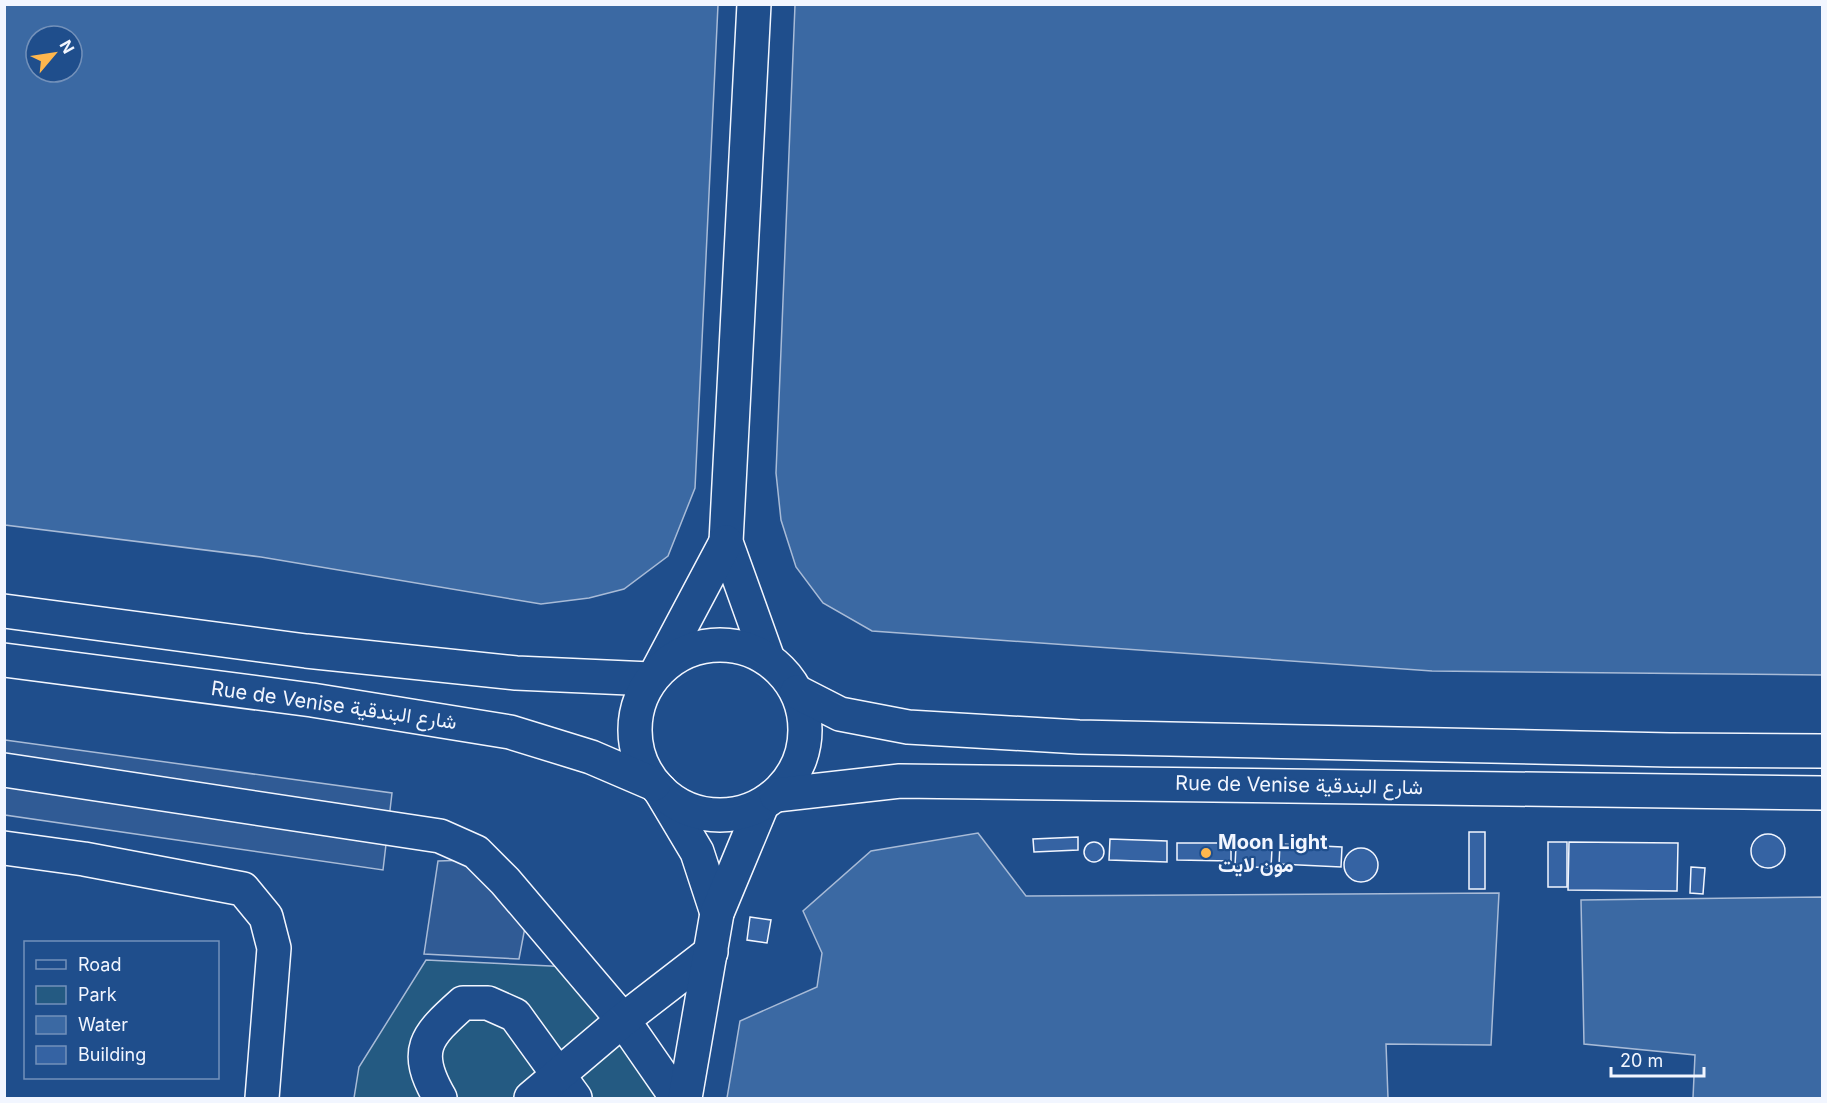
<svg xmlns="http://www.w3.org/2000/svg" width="1827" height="1103" viewBox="0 0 1827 1103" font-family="Inter,Vazirmatn,sans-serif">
	<rect width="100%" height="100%" fill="#1f4e8c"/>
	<!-- green -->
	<path fill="#245a82" stroke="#a8bbd7" stroke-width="1.5" d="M426 960 572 967 660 1098H354L359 1067Z"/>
	<!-- parking -->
	<g fill="#305b95" stroke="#a8bbd7" stroke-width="1.5">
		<path d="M5 740 392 793 383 870 5 815Z"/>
		<path d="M468 860 526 922 519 959 424 954 438 861Z"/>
	</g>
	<!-- water -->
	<g fill="#3b69a3" stroke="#a8bbd7" stroke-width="1.5" fill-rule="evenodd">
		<path d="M5 4 718 5 695 488 668 556 624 589 589 598 541 604 261 557 5 525ZM36 36H72V72H36Z"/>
		<path d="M795 5H1822V675L1432 671 872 631 823 603 796 567 781 520 776 473Z"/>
		<path d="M978 833 1026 896 1499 893 1491 1045 1386 1044 1388 1098H727L740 1021 817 987 822 953 803 911 871 851Z"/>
		<path d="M1822 897V1098H1693L1695 1055 1584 1044 1581 900Z"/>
	</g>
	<!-- building -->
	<g fill="#3563a3" stroke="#f2f6ff" stroke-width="1.5">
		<rect x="1469" y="832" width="16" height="57"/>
		<circle cx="1768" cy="851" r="17"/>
		<path d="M1078 837V850L1034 852 1033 839Z"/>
		<path d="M1110 839 1167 841V862L1109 860Z"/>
		<circle cx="1094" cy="852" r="10"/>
		<rect x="1548" y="842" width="19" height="45"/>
		<path d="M1569 842 1678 843 1677 891 1568 890Z"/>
		<path d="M1177 843H1231V861L1177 860Z"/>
		<path d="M1280 844 1342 847 1341 867 1279 864Z"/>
		<path d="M1236 846 1272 848 1271 868 1235 866Z"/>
		<circle cx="1361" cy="865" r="17"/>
		<path d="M1691 867 1705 868 1703 894 1690 893Z"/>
		<path d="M750 917 771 920 767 943 747 940Z"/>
	</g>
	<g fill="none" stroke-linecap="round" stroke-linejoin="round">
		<!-- minor casing -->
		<g stroke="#f2f6ff" stroke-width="36">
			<g id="minor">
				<path d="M754 4 726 542 768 659"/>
				<path d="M658 670 726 542"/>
				<path d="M4 770 440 836 476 852 505 881 623 1020 677 1098"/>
				<path d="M660 790 697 852 717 913"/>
				<path d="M4 848 84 859 243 889 266 917 274 948 262 1098"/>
				<path d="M440 1098C412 1050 426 1036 463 1003H488L515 1015 575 1098"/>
				<path d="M531 1098 623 1020 711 952"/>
				<path d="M685 1098 717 913 762 805"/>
			</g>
		</g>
		<!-- major casing -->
		<g stroke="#f2f6ff" stroke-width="36">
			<g id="major">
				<path d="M4 611 306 651 516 673 651 679"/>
				<circle cx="720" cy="730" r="85"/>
				<path d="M4 660 312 700 510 732 591 757 654 784"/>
				<path d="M797 692 840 714 908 727 1079 737 1670 750 1822 751"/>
				<path d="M776 795 900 781 1822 793"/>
			</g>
		</g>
		<!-- minor -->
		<use href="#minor" stroke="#1f4e8c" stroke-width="33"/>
		<!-- major -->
		<use href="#major" stroke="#1f4e8c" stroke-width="33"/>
	</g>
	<!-- markers -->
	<circle fill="#ffb74d" stroke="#1f4e8c" stroke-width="2" cx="1206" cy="853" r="6"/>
	<g text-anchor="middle" stroke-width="4.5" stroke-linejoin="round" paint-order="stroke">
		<!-- street labels -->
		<g font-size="20" fill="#f2f6ff" stroke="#1f4e8c">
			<text transform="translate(334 705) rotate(8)" y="7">Rue de Venise شارع البندقية</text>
			<text transform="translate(1299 785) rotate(1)" y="7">Rue de Venise شارع البندقية</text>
		</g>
		<!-- poi labels -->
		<g font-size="20" font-weight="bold" fill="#f2f6ff" stroke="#1f4e8c" text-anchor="start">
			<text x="1218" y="849">Moon Light<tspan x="1218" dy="23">مون لايت</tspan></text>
		</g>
	</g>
	<!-- border -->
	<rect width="1827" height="1103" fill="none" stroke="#f2f6ff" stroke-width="12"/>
	<!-- legend -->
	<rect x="24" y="941" width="195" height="138" fill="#1f4e8c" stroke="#7391ba" stroke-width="1.5"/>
	<rect x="36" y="960" width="30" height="9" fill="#1f4e8c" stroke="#7391ba" stroke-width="1.5"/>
	<text x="78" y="971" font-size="18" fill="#f2f6ff">Road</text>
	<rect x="36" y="986" width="30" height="18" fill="#245a82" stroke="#7391ba" stroke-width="1.5"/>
	<text x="78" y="1001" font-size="18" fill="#f2f6ff">Park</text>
	<rect x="36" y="1016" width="30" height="18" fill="#3b69a3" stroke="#7391ba" stroke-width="1.5"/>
	<text x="78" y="1031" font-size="18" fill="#f2f6ff">Water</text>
	<rect x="36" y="1046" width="30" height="18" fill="#3563a3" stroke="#7391ba" stroke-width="1.5"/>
	<text x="78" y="1061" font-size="18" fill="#f2f6ff">Building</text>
	<!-- north arrow -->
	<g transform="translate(54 54) rotate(61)"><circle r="28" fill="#1f4e8c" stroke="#7391ba" stroke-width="1.5"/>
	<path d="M0-4.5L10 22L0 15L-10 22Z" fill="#ffb74d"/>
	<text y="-9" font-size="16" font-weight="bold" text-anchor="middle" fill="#f2f6ff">N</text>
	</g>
	<!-- scale -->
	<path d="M1611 1067v9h93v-9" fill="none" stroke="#f2f6ff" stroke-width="3"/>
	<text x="1620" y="1067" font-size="18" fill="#f2f6ff" stroke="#1f4e8c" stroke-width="4.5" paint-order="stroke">20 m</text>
</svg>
